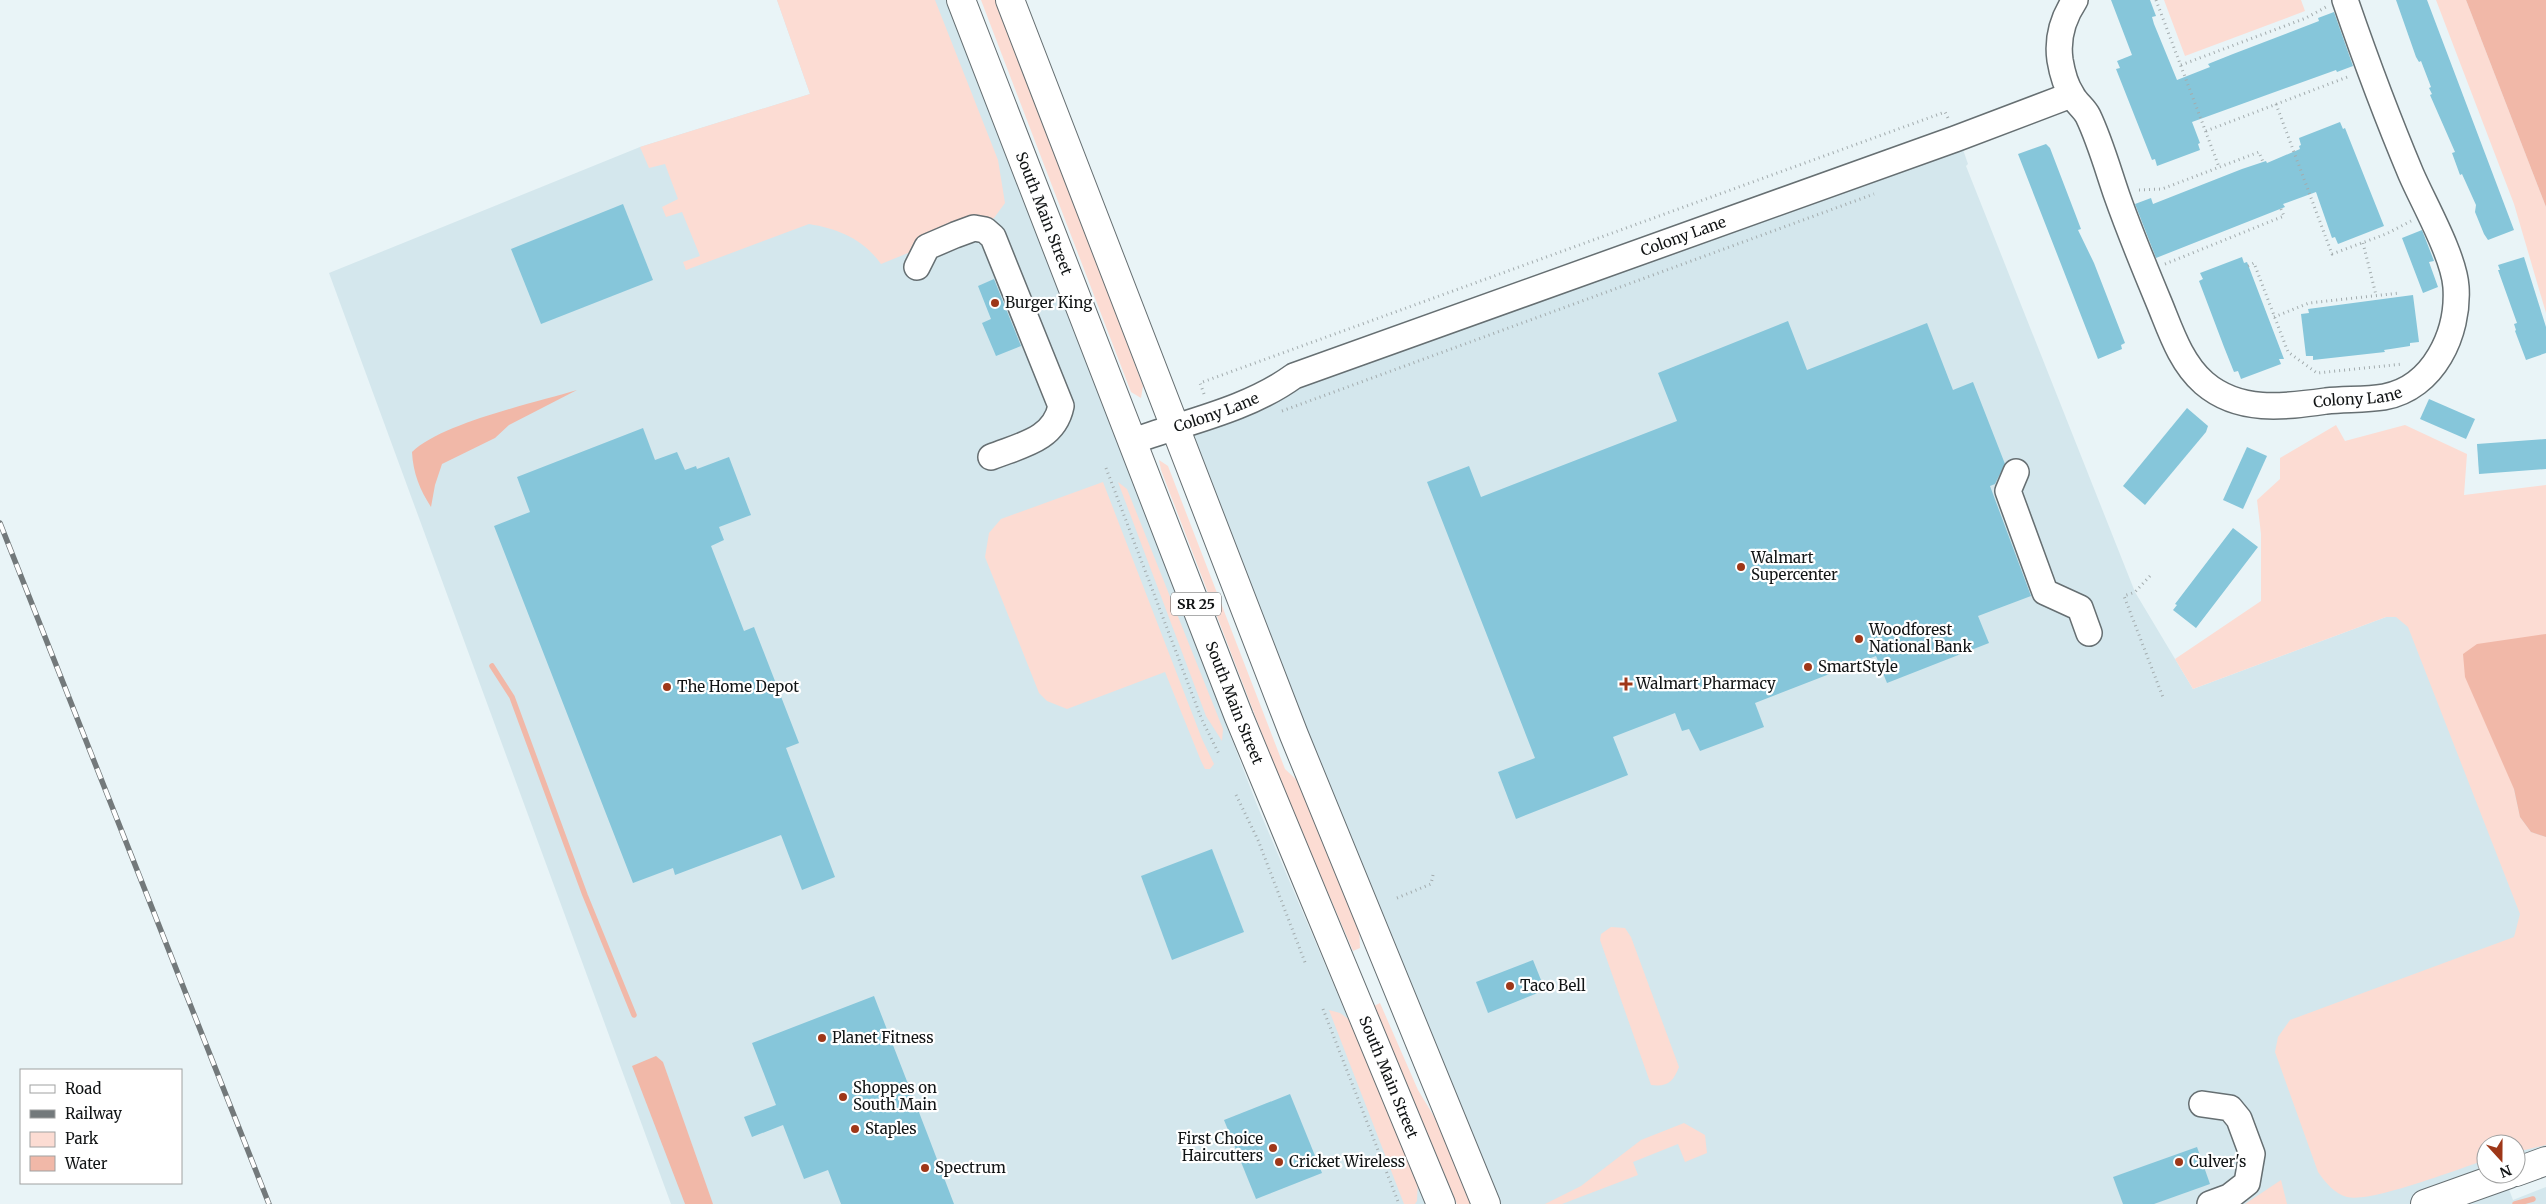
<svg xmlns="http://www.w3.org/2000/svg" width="2546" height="1204" viewBox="0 0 2546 1204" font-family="Merriweather,serif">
	<rect width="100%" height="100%" fill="#e9f4f7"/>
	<!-- built -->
	<g fill="#d4e7ed">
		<path d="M777 0H948L1257 805 1427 1204H671L329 273 640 147 810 94Z"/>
		<path d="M1959 138 1968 164 1966 166 2135 592 2193 689 2386 617H2451L2546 591V1161L2516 1172V1144H2486V1174L2504 1176 2513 1200 2546 1187V1204H1486L1174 426Z"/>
	</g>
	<!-- green -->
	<g fill="#fcdcd3">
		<path d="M777 0H935L998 160 1005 203 994 218 881 264C863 239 839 229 809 224L686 270 683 262 700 256 682 212 666 217 662 207 678 199 665 164 649 168 640 147 810 94Z"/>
		<path d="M981 0H998L1143 386 1141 398 1131 392Z"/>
		<path d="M2164 0H2301L2305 11 2185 56Z"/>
		<path d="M2436 0H2466L2546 207V313L2514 204Z"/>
		<path d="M2336 425 2345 441 2405 425 2467 454 2464 495 2546 485V634L2544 635 2514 789 2520 817 2531 832 2546 837V1145L2516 1152V1144H2486V1160C2457 1169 2372 1203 2347 1197 2335 1194 2325 1182 2318 1172L2275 1052 2278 1037 2290 1020 2514 937 2520 914 2408 627 2396 617H2386L2193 689 2175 659 2261 601V534L2257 500 2280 479V458Z"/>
		<path d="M1159 460 1168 466 1285 769 1302 785 1359 925 1360 948 1353 951 1282 786 1161 470Z"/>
		<path d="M1103 482 1202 739 1214 764 1210 769H1205L1201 761 1165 672 1067 709 1047 701 1039 693 985 557 989 533 1001 519Z"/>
		<path d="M1118 482 1127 489 1223 729 1222 741 1206 716Z"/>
		<path d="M1611 927 1625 928 1631 937 1679 1067C1673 1082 1668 1087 1651 1085L1600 940 1601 934Z"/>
		<path d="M1380 1003 1418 1090 1447 1138 1474 1204H1457L1374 1006Z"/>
		<path d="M1329 1010 1340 1013 1354 1023 1418 1178 1417 1201 1415 1204H1404Z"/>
		<path d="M1684 1123 1705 1135 1707 1153 1685 1162 1678 1144 1633 1162 1638 1175 1562 1204H1545L1581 1186 1641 1140Z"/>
		<path d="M2281 1180 2287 1204H2244H2245Z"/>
	</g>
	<!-- water -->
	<g fill="#f1b8a8">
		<path d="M2466 0H2546V207Z"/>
		<path d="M577 390 509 425 495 438 442 464 435 485 431 507C420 490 413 473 412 452 442 423 534 403 577 390Z"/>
		<path d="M2546 634V837L2531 832 2520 817 2514 789 2465 677 2463 654 2477 644Z"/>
		<path d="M656 1056 663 1062 713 1204H685L632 1066Z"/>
	</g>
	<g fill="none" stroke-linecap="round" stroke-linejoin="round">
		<!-- stream -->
		<g stroke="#f1b8a8" stroke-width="5.5">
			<path d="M492 666 512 697 585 895 634 1015"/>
			<path d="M2515 1204 2533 1199"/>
		</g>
	</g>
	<!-- building -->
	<g fill="#86c6da">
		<path d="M2111 0H2150L2156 16 2152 17 2154 24 2177 80 2210 67 2208 64 2233 54 2319 21 2318 18 2334 12 2353 66 2337 72 2336 70 2192 122 2200 143 2198 144 2200 150 2157 166 2155 159 2152 160 2116 69 2120 68 2117 61 2132 55Z"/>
		<path d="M2396 0H2427L2514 230 2488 240 2484 234 2475 212 2476 205 2462 174 2460 175 2452 153 2455 152 2430 95 2432 94 2429 88 2431 87 2421 61 2419 62 2416 57Z"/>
		<path d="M2340 122 2343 129 2345 128 2384 226 2338 244 2335 237 2332 238 2316 192 2283 204 2285 207 2156 258 2135 204 2151 198 2153 204 2242 169 2266 161 2267 163 2300 149 2299 146 2301 145 2299 138Z"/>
		<path d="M2046 144 2050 148 2081 229 2078 230 2094 263 2125 343 2121 345 2122 349 2098 359 2018 154Z"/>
		<path d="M623 204 653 280 541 324 511 249Z"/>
		<path d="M2422 230 2434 261 2429 262 2438 287 2423 293 2402 238Z"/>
		<path d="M2242 257 2244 263 2247 262 2284 359H2279L2281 364 2241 379 2238 371 2234 372 2224 347 2199 281 2203 279 2200 273Z"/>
		<path d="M2524 257 2546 327V353L2526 360 2515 331 2516 330 2514 324 2517 323 2498 270H2500L2498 265Z"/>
		<path d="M994 279 1021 346 996 356 982 323 991 319 978 286Z"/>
		<path d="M2413 295 2419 342 2410 343V346L2384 350 2385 352 2313 360V356H2306L2301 314 2309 313 2308 309Z"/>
		<path d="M1788 321 1807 370 1927 323 1953 390 1973 382 2005 464 1995 484 1990 486 2031 596 1978 616 1989 643 1887 683 1876 656 1755 703 1764 727 1700 751 1689 729 1682 731 1675 713 1613 737 1628 775 1516 819 1498 772 1535 758 1427 482 1469 466 1481 497 1677 421 1658 373Z"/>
		<path d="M2429 399 2475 419 2466 439 2420 419Z"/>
		<path d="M2187 408 2208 426 2206 432 2145 505 2123 486Z"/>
		<path d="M643 428 655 460 677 452 685 470 696 466 697 469 729 457 751 515 719 527 724 540 711 546 744 631 754 627 799 743 786 748 835 877 802 890 781 835 675 875 673 868 633 883 494 526 530 512 517 477Z"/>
		<path d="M2546 439V469L2479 474 2477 444Z"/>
		<path d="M2247 447 2267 456 2243 509 2223 500Z"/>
		<path d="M2233 528 2258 547 2196 628 2173 610 2177 605 2175 604Z"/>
		<path d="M1212 849 1244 932 1172 960 1141 876Z"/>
		<path d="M1533 960 1545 990 1488 1013 1476 982Z"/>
		<path d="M874 996 927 1133 954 1204H841L828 1170 804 1179 783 1125 752 1137 744 1117 776 1105 752 1043Z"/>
		<path d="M1290 1094 1322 1173 1256 1199 1224 1120Z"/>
		<path d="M2197 1147 2210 1184 2154 1204H2123L2113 1177Z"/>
	</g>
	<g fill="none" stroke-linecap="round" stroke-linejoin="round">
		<!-- minor casing -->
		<g stroke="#666f72" stroke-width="28">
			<g id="minor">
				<path id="s1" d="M2075 0C2063 18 2057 39 2060 60 2062 72 2066 86 2072 95 2076 103 2084 108 2088 116 2100 141 2108 170 2117 196 2130 233 2145 269 2160 305 2171 332 2181 363 2204 383 2239 413 2283 407 2326 401 2345 399 2365 400 2384 397 2434 388 2459 333 2456 287 2454 256 2424 204 2411 174 2387 117 2365 58 2345 0"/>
				<path d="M917 267 927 247 955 235 974 228 985 230 993 237 1061 406C1054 440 1021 445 991 457"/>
				<path id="s2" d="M1133 441C1186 422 1247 410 1294 376L1955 139 2071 95"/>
				<path d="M2016 472 2008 491 2045 592 2080 608 2089 633"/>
				<path d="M2202 1104 2230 1108 2239 1119 2252 1154 2247 1183 2229 1197 2210 1204"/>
			</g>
		</g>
		<!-- major casing -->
		<g stroke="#666f72" stroke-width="30">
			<g id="major">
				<path id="s3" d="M961 0 1239 717 1441 1204"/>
				<path d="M1010 0 1294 735 1486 1204"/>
				<path d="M2516 1172 2546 1161"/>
				<path d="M2425 1204 2509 1174"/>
			</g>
		</g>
		<!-- path -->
		<g stroke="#a3acae" stroke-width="3" stroke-dasharray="1 4" stroke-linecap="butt">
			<path d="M2156 0 2219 167"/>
			<path d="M2181 65 2306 18 2326 7"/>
			<path d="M2276 104 2332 254 2386 234 2411 221"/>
			<path d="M2206 131 2350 76"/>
			<path d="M2139 190 2162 189 2259 152 2263 162"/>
			<path d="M2363 243 2376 295"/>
			<path d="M2165 264 2284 216 2281 209"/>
			<path d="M2248 266 2254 263 2288 352 2317 373 2403 364"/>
			<path d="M2274 317 2309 303 2400 293"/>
			<path d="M1204 394 1200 383 1945 112 1948 118"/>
			<path d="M1282 411 1874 194"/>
			<path d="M1106 468 1202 720 1220 756"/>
			<path d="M2150 576 2135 592 2124 596 2164 700"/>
			<path d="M1236 795 1258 840 1306 965"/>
			<path d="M1397 898 1431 884 1433 875"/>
			<path d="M1323 1009 1399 1204"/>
		</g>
		<!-- minor -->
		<use href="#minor" stroke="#fff" stroke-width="25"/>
		<!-- major -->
		<use href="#major" stroke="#fff" stroke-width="28"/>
		<!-- rail casing -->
		<g stroke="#73797b" stroke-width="5.5">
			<path id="rail" d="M0 523 269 1204"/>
		</g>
		<!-- rail -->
		<use href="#rail" stroke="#fff" stroke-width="4" stroke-dasharray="11" stroke-linecap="butt"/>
	</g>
	<!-- markers -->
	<g fill="#9e3718" stroke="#fff" stroke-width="2">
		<circle cx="995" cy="303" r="5"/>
		<circle cx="1741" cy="567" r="5"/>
		<circle cx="1859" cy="639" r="5"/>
		<circle cx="1808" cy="667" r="5"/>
		<path d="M1623.5 676.5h5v5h5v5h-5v5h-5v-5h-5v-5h5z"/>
		<circle cx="667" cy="687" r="5"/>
		<circle cx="1510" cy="986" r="5"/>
		<circle cx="822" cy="1038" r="5"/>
		<circle cx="843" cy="1097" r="5"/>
		<circle cx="855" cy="1129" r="5"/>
		<circle cx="1273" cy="1148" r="5"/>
		<circle cx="1279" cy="1162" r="5"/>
		<circle cx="2179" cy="1162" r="5"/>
		<circle cx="925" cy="1168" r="5"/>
	</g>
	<g text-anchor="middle" stroke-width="4.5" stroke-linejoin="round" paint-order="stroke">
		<!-- shield labels -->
		<rect fill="#fff" stroke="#585a5b" stroke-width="1" x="1171" y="592.5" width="50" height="23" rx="4"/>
		<g font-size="14" font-weight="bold" fill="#111415">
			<text x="1196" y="609">SR 25</text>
		</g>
		<!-- street labels -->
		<g font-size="15" fill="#111415" stroke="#fff">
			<text dy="5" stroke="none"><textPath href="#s3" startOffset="229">South Main Street</textPath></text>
			<text dy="5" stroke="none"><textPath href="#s2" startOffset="588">Colony Lane</textPath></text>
			<text dy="5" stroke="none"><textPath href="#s1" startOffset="579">Colony Lane</textPath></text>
			<text dy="5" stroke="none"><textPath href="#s2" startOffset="88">Colony Lane</textPath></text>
			<text dy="5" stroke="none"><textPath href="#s3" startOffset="754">South Main Street</textPath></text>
			<text dy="5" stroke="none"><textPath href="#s3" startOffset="1159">South Main Street</textPath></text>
		</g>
		<!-- poi labels -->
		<g font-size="15" fill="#111415" stroke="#fff" text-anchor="start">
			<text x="1005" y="308">Burger King</text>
			<text x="1751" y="563">Walmart<tspan x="1751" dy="17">Supercenter</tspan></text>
			<text x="1869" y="635">Woodforest<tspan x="1869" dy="17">National Bank</tspan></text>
			<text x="1818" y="672">SmartStyle</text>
			<text x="1636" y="689">Walmart Pharmacy</text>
			<text x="677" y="692">The Home Depot</text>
			<text x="1520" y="991">Taco Bell</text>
			<text x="832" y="1043">Planet Fitness</text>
			<text x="853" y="1093">Shoppes on<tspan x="853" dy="17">South Main</tspan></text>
			<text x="865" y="1134">Staples</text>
			<text x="1263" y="1144" text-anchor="end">First Choice<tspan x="1263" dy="17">Haircutters</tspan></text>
			<text x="1289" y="1167">Cricket Wireless</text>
			<text x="2189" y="1167">Culver's</text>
			<text x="935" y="1173">Spectrum</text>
		</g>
	</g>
	<!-- legend -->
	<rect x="20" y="1069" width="162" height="115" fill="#ffffff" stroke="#a0a1a1"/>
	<rect x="30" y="1085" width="25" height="8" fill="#ffffff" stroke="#a0a1a1"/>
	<text x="65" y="1094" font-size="15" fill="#111415">Road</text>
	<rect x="30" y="1110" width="25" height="8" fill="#73797b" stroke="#a0a1a1"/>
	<text x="65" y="1119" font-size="15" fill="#111415">Railway</text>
	<rect x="30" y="1132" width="25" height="15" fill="#fcdcd3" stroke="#a0a1a1"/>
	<text x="65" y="1144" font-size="15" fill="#111415">Park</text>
	<rect x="30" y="1156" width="25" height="15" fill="#f1b8a8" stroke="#a0a1a1"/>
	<text x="65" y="1169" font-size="15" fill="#111415">Water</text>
	<!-- north arrow -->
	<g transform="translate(2501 1159) rotate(159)"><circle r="24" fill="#ffffff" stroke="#a0a1a1"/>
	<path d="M0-4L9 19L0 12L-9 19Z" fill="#9e3718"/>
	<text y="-8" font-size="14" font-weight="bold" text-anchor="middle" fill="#111415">N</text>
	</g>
</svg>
